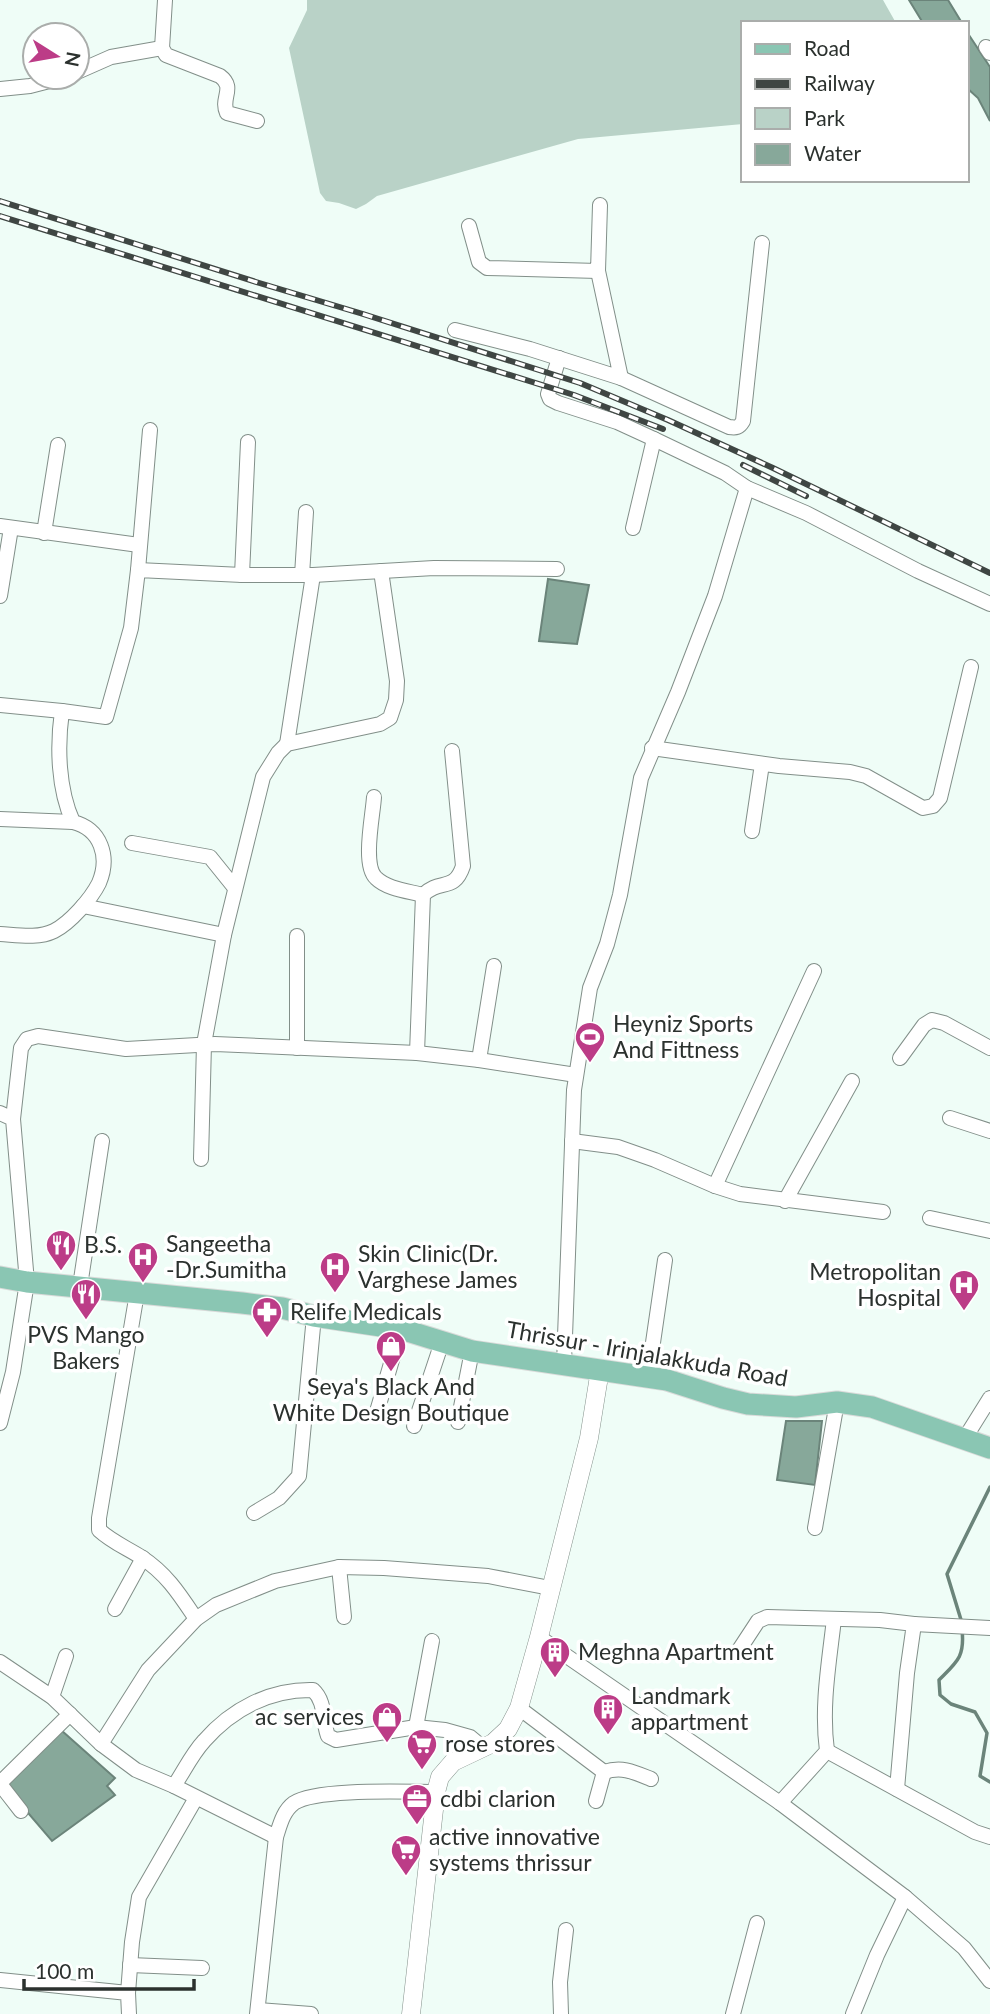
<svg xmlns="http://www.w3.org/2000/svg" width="990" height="2014" viewBox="0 0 990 2014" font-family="Lato,sans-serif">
	<rect width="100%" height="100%" fill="#effdf7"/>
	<!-- green -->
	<path fill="#b9d2c7" d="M307 0H883L896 23H743V124L578 139 377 196 366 204 356 209 339 203 326 201 320 193 289 48 307 10Z"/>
	<!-- water -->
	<g fill="#87a89a" stroke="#6b847a" stroke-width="2">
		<path d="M909 0H948L962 23H923Z"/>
		<path d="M967 32 990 67V121L978 98 967 88Z"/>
		<path d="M548 579 589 585 577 644 539 641Z"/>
		<path d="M786 1421H822L815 1485 777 1480Z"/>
		<path d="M61 1730 115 1778 107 1786 115 1795 52 1841 5 1786Z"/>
	</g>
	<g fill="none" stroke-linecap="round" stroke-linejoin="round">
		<!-- stream -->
		<g stroke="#6b847a" stroke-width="3.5">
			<path d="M962 1623 947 1574 990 1487"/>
			<path d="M962 1630C965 1657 957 1662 939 1680L940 1695 951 1704 975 1712 987 1733 980 1776 990 1782"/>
		</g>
		<!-- minor casing -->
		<g stroke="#828f89" stroke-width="16">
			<g id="minor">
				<path d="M165 0 162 48 166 55 220 76C236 88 220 98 227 113L257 121"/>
				<path d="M986 47 990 53"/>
				<path d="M77 72 111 57 162 48"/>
				<path d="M0 89 30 86 65 77"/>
				<path d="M469 226 479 262 487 268 598 271 600 205"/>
				<path d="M455 330 530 349 621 378 598 271"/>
				<path d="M559 358 548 394 550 399 558 403 617 422 654 439 725 473 747 488 806 513 918 571 990 604"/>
				<path d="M621 378 729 427C736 428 739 428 743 421L762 243"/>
				<path d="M0 526 139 545"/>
				<path d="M633 528 654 439"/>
				<path d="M44 533 58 445"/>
				<path d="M138 570 150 430"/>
				<path d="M242 575 248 442"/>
				<path d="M302 575 306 512"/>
				<path d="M313 575 434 568 557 569"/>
				<path d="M0 596 11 528"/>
				<path d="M0 705 62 711"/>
				<path d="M652 748 779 766 850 772 866 776 923 808 933 806 940 798 971 667"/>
				<path d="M374 797C373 815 362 865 376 878 387 889 408 891 423 895"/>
				<path d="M0 819 73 822"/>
				<path d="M752 831 762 764"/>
				<path d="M132 843 210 857 235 888"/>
				<path d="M83 906 224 935"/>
				<path d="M0 934C17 935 38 939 54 931 70 923 91 899 99 883 110 857 101 829 73 822 58 789 57 746 62 711L106 717 131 628 138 570 242 575H313L287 744"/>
				<path d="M297 936V1048"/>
				<path d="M417 1053 423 895C440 878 454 893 463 866L452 751"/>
				<path d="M900 1058 924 1025 932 1020 944 1023 990 1048"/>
				<path d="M479 1060 494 966"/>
				<path d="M0 1113 13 1119 27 1282 13 1372 0 1423"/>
				<path d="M950 1118 990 1131"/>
				<path d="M13 1119 21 1048 27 1039 38 1036 126 1049 215 1044 417 1053 479 1060 576 1075"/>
				<path d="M572 1141 618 1147 655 1160 715 1186 740 1194 883 1212"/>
				<path d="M201 1159 204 1044 224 935 263 777 278 753 287 744 380 724 390 718 396 700 397 681 381 571"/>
				<path d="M715 1186 814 971"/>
				<path d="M785 1201 852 1081"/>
				<path d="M930 1218 990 1231"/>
				<path d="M80 1286 102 1141"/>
				<path d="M137 1293 99 1518V1530C112 1542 127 1548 141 1557 167 1574 180 1595 196 1619"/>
				<path d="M564 1364 574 1090 590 988 607 944 620 895 641 778 678 692 715 596 747 488"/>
				<path d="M648 1377 665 1260"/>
				<path d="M376 1415 401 1329"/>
				<path d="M458 1422 472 1351"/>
				<path d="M414 1426 442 1342"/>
				<path d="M965 1438 990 1398"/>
				<path d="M254 1513 279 1498 299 1476 314 1316"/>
				<path d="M815 1528 837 1402"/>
				<path d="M339 1567 344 1617"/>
				<path d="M115 1609 143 1558"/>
				<path d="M914 1624 990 1628"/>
				<path d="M539 1637 780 1803 905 1897 964 1948 990 1981"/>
				<path d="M739 1650 758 1621 767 1617 880 1620 914 1624 907 1673 897 1789"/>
				<path d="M0 1662 52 1697 101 1744"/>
				<path d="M52 1697 66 1656"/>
				<path d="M519 1708 604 1772 596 1801"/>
				<path d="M416 1727 432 1641"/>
				<path d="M827 1751 975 1832 990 1837"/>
				<path d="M604 1772C622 1766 634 1772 651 1779"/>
				<path d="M0 1783 70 1714"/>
				<path d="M0 1784 21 1811"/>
				<path d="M174 1786C184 1771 192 1754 204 1741 232 1709 270 1689 313 1690 326 1702 322 1720 328 1736L336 1740 416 1727 445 1730 470 1737 482 1747"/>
				<path d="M436 1792C406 1792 316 1788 294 1803 283 1811 280 1825 276 1837L174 1786 136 1770 101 1744 148 1670 196 1619 216 1605 275 1581 339 1567 384 1568 488 1576 550 1588"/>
				<path d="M780 1803 827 1751C821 1707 829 1663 834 1619"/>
				<path d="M130 1965 202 1968"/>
				<path d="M0 1980 128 1993 129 2014"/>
				<path d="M128 1993 132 1942 139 1897 196 1798"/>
				<path d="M258 2010 311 2014"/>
				<path d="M257 2014 276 1837"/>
				<path d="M561 2014 560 1982 566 1930"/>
				<path d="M733 2014 757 1923"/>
				<path d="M853 2014 877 1955 905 1897"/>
			</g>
		</g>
		<!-- tertiary casing -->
		<g stroke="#828f89" stroke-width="19">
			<path id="tertiary" d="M411 2014 436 1792 440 1777 453 1762 493 1743 508 1729 519 1708 539 1637 589 1438 600 1370"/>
		</g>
		<!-- primary casing -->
		<g stroke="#d9dad9" stroke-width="23">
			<path id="primary" d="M0 1277 27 1282 242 1303 282 1308 314 1316 401 1329 472 1351 667 1380 723 1398 748 1404 796 1407 837 1402 872 1407 990 1448"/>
		</g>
		<!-- minor -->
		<use href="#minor" stroke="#fff" stroke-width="14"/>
		<!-- tertiary -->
		<use href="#tertiary" stroke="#fff" stroke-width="18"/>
		<!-- primary -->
		<use href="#primary" stroke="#8ac6b3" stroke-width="21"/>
		<!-- rail casing -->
		<g stroke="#3f4643" stroke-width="6">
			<g id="rail">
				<path d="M0 201 256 282 363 314 580 383 668 420 773 468 990 573"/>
				<path d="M0 216 574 395 663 429"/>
				<path d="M743 465 806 496"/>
			</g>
		</g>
		<!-- rail -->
		<use href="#rail" stroke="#fff" stroke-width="3.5" stroke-dasharray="10" stroke-linecap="butt"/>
	</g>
	<!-- icons -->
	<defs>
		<g id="stadium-pin" transform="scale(1.575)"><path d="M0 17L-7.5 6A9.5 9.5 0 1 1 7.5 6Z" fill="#bc3c87" stroke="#fff"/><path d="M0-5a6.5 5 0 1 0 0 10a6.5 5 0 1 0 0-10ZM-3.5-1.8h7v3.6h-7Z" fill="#fff"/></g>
		<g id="restaurant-pin" transform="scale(1.575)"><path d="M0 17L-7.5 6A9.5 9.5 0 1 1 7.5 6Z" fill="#bc3c87" stroke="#fff"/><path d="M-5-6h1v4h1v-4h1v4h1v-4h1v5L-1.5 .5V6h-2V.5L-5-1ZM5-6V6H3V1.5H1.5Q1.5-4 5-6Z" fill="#fff"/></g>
		<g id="hospital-pin" transform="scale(1.575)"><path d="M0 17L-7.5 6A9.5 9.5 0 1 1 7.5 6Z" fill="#bc3c87" stroke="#fff"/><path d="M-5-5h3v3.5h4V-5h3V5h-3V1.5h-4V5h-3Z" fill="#fff"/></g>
		<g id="pharmacy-pin" transform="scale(1.575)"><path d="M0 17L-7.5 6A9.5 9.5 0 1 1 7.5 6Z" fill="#bc3c87" stroke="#fff"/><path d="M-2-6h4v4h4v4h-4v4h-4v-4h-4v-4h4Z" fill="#fff"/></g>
		<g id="shop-pin" transform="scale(1.575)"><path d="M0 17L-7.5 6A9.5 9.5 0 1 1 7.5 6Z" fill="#bc3c87" stroke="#fff"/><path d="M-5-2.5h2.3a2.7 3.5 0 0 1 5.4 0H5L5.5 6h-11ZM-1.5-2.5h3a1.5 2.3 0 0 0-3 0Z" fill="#fff"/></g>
		<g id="building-pin" transform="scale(1.575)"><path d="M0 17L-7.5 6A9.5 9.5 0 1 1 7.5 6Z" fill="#bc3c87" stroke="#fff"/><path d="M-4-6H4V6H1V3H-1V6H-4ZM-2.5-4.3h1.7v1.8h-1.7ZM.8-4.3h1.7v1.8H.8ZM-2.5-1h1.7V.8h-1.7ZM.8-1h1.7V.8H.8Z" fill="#fff"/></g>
		<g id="supermarket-pin" transform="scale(1.575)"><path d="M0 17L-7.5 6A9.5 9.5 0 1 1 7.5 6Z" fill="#bc3c87" stroke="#fff"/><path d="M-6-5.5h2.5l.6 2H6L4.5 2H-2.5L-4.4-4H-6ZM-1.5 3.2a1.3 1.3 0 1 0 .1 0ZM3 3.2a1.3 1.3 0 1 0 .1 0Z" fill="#fff"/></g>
		<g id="office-pin" transform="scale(1.575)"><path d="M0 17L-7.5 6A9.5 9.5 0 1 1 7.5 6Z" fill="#bc3c87" stroke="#fff"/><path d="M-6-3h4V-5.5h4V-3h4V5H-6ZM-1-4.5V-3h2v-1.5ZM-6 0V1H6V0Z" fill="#fff"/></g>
	</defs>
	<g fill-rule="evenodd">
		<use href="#stadium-pin" x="590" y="1037"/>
		<use href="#restaurant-pin" x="61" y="1245"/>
		<use href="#hospital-pin" x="143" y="1257"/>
		<use href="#hospital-pin" x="335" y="1267"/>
		<use href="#hospital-pin" x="964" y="1285"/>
		<use href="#restaurant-pin" x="86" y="1294"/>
		<use href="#pharmacy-pin" x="267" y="1312"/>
		<use href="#shop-pin" x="391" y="1346"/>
		<use href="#building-pin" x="555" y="1652"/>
		<use href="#building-pin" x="608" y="1709"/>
		<use href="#shop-pin" x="387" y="1717"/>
		<use href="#supermarket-pin" x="422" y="1744"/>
		<use href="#office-pin" x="417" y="1799"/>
		<use href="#supermarket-pin" x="406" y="1850"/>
	</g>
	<g text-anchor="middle" stroke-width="7" stroke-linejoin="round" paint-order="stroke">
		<!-- poi labels -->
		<g font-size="23" fill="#2b312e" stroke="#fff" text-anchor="start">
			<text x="613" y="1032">Heyniz Sports<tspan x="613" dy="26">And Fittness</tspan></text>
			<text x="166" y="1252">Sangeetha<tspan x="166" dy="26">-Dr.Sumitha</tspan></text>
			<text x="84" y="1253">B.S.</text>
			<text x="358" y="1262">Skin Clinic(Dr.<tspan x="358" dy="26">Varghese James</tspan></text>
			<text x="941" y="1280" text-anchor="end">Metropolitan<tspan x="941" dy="26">Hospital</tspan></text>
			<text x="290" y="1320">Relife Medicals</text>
			<text x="86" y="1343" text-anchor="middle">PVS Mango<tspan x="86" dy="26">Bakers</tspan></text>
			<text x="391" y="1395" text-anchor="middle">Seya's Black And<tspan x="391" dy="26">White Design Boutique</tspan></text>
			<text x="578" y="1660">Meghna Apartment</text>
			<text x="631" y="1704">Landmark<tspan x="631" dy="26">appartment</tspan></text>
			<text x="364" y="1725" text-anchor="end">ac services</text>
			<text x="445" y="1752">rose stores</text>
			<text x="440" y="1807">cdbi clarion</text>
			<text x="429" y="1845">active innovative<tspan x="429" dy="26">systems thrissur</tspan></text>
		</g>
		<!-- street labels -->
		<g font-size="23" fill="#2b312e" stroke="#fff">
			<text transform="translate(647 1354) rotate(10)" y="8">Thrissur - Irinjalakkuda Road</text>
		</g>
	</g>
	<!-- legend -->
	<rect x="741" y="21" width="228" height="161" fill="#ffffff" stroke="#aaadab" stroke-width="2"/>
	<rect x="755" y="44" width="35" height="10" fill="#8ac6b3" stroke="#aaadab" stroke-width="2"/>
	<text x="804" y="56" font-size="21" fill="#2b312e">Road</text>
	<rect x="755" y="79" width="35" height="10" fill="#3f4643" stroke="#aaadab" stroke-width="2"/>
	<text x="804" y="91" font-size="21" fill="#2b312e">Railway</text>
	<rect x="755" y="108" width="35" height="21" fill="#b9d2c7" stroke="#aaadab" stroke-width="2"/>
	<text x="804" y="126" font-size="21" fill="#2b312e">Park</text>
	<rect x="755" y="144" width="35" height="21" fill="#87a89a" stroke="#aaadab" stroke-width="2"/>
	<text x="804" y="161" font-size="21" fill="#2b312e">Water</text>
	<!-- north arrow -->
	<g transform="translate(56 56) rotate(101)"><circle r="33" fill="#ffffff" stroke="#aaadab" stroke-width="2"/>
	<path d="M0-5L12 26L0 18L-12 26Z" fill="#bc3c87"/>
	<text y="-10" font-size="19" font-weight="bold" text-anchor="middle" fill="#2b312e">N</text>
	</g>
	<!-- scale -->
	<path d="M24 1979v10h170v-10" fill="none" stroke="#2b312e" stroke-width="3.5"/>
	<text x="35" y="1979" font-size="21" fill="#2b312e" stroke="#ffffff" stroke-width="5" paint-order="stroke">100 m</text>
</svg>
